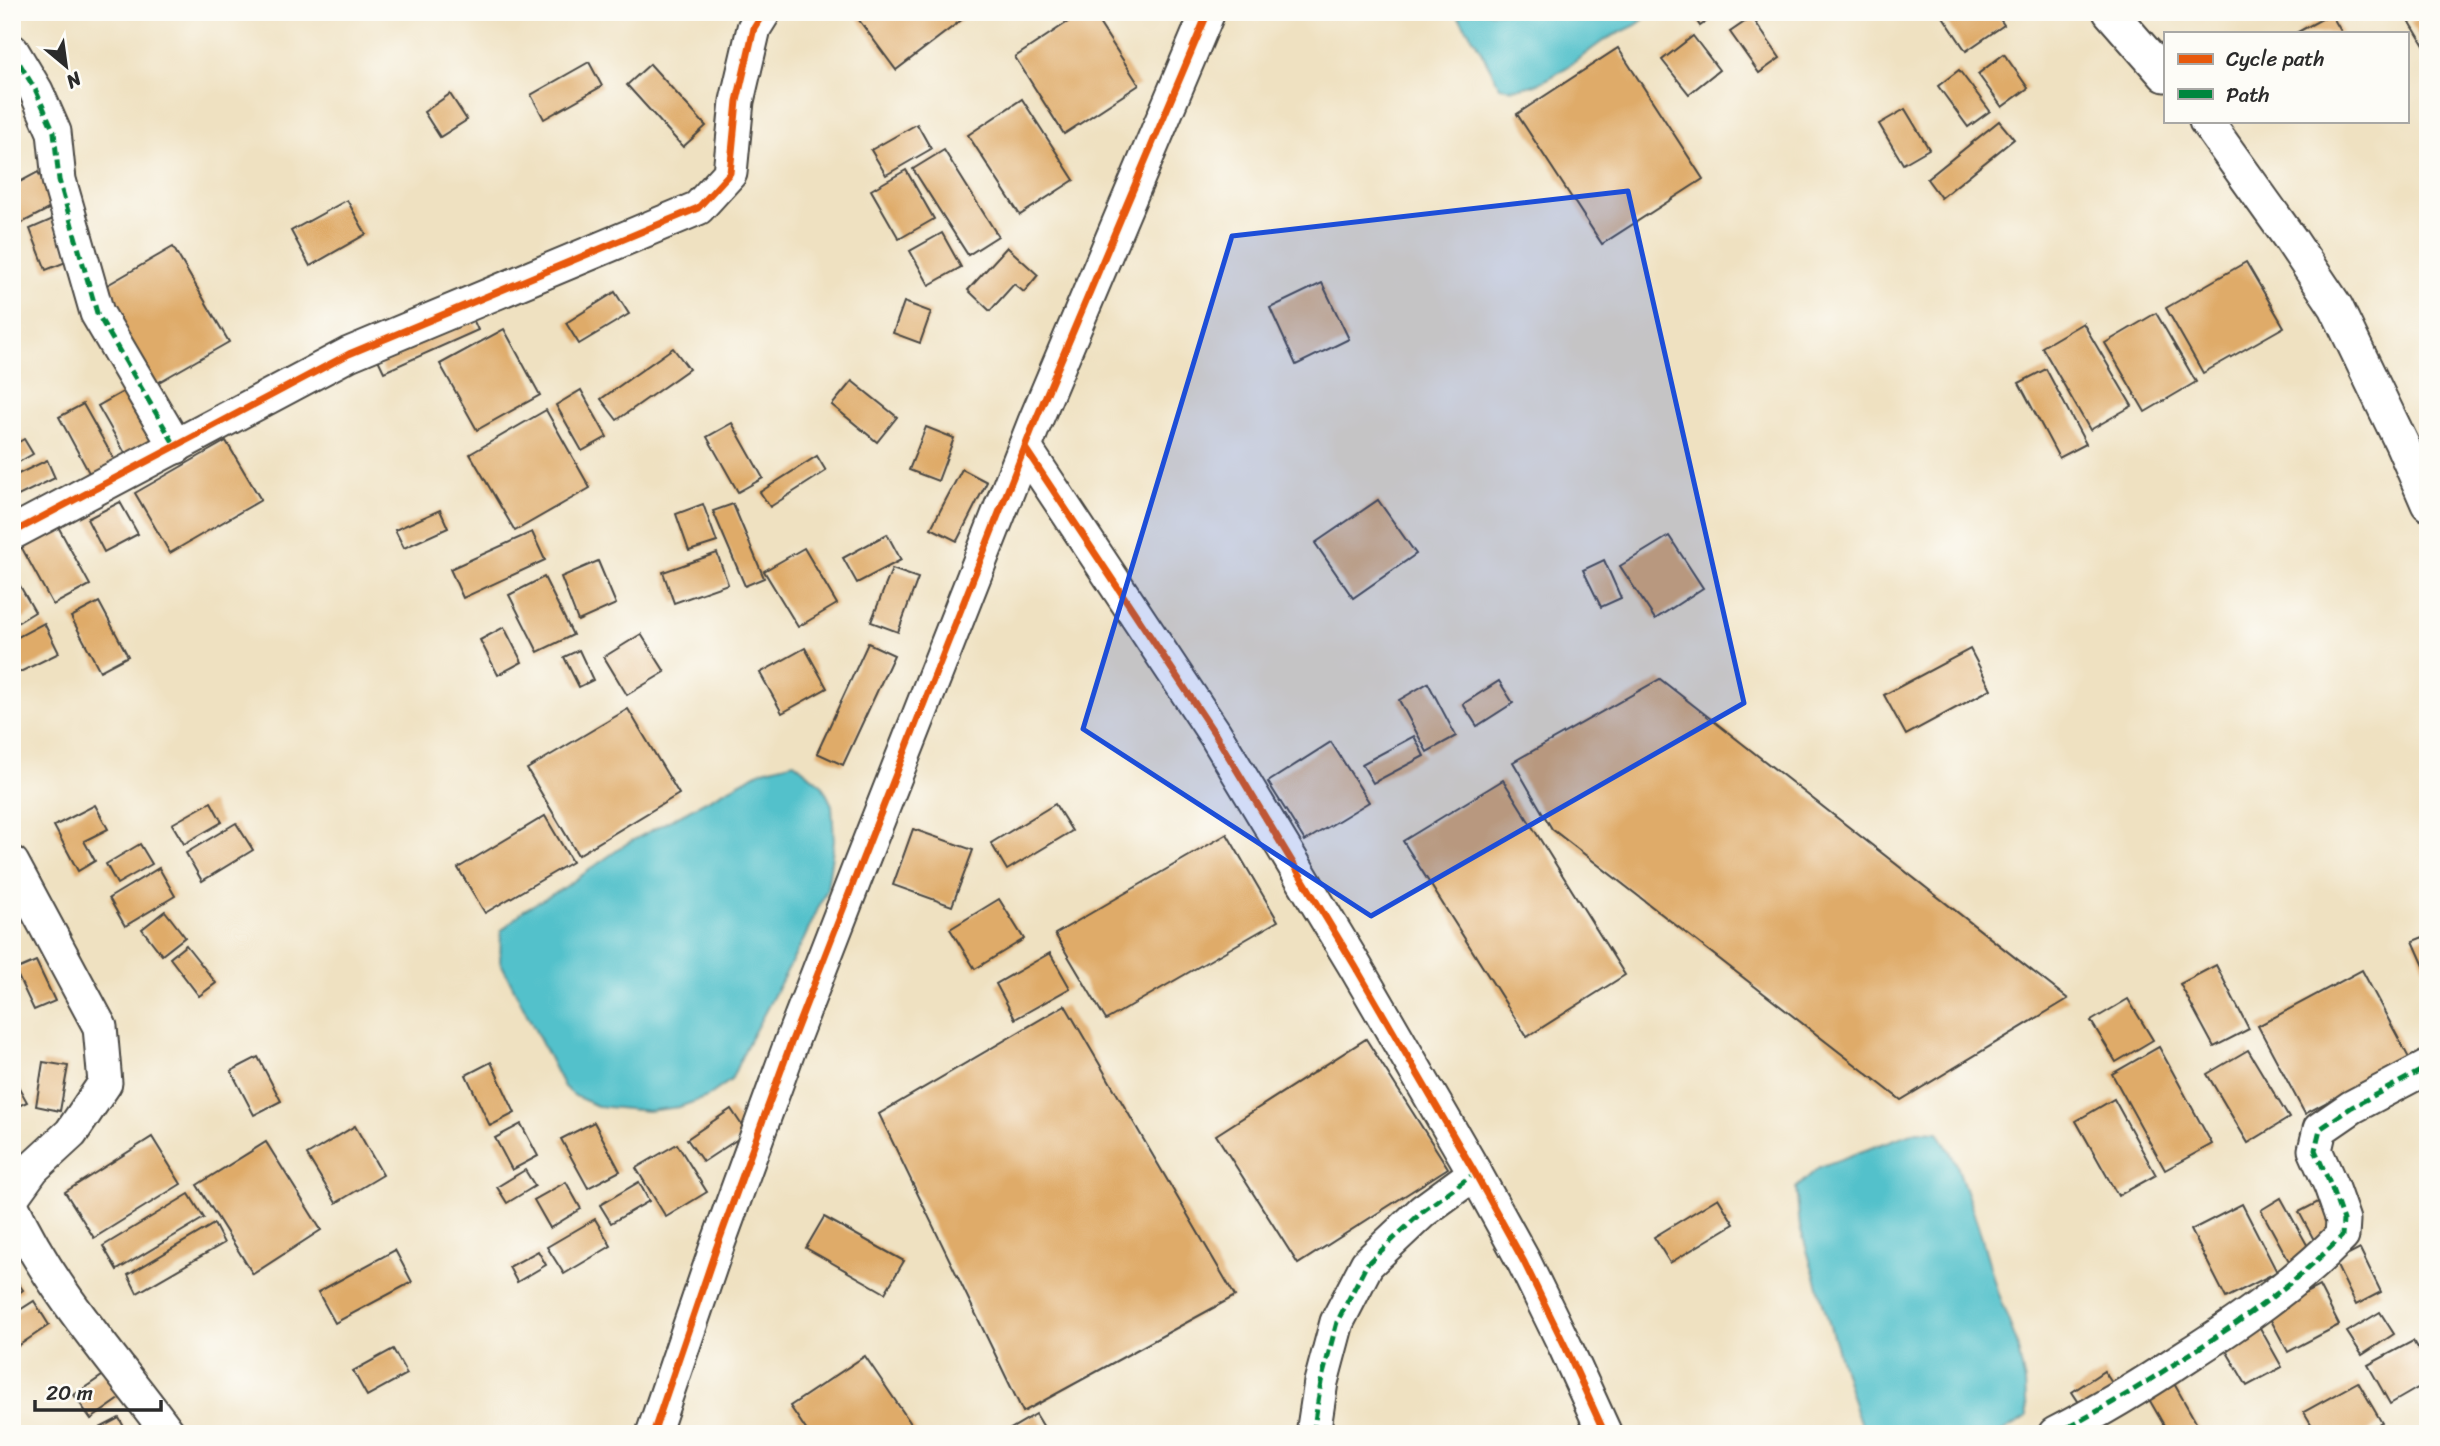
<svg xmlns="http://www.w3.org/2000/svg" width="2440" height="1446" viewBox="0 0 2440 1446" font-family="Sriracha,sans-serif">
	<rect width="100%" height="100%" fill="#fdfcf7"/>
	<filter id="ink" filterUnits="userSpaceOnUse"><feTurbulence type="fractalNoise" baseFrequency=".0143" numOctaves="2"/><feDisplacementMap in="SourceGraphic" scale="14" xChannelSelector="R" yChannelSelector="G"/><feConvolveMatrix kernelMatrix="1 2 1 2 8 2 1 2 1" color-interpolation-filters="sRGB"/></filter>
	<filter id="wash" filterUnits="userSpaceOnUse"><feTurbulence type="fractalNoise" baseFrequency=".00686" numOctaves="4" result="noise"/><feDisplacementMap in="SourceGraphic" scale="28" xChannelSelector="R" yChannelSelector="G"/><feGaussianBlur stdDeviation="1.57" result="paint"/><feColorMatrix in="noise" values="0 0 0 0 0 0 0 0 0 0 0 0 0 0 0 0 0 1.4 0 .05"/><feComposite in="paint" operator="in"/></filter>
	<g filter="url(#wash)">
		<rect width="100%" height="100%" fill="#efe1c1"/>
		<!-- water -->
		<g fill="#53c1cb" stroke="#3f767b" stroke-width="2">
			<path d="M1455 12H1649C1641 28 1618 31 1603 41 1574 61 1538 96 1500 87L1476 42Z"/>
			<path d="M794 762 822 785 832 805 834 841 827 889 804 939 745 1049 731 1080 707 1097 679 1107 648 1111 597 1106 575 1096 564 1087 500 961 501 931 524 910 565 887 626 844 763 770Z"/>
			<path d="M1917 1131 1938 1132 1956 1163 1978 1225 1998 1294 2016 1340 2025 1383 2027 1417 1999 1434H1865L1856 1412 1800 1227 1796 1188 1819 1167Z"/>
		</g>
		<g id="blocks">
			<!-- building -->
			<g fill="#dfab69">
				<path d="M853 12H972L896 70Z"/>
				<path d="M1083 12H1092L1139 85 1064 134 1015 57Z"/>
				<path d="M1691 12H1720L1700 26Z"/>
				<path d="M1940 12H1995L2004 25 1966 51Z"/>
				<path d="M2428 12V48L2426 49 2410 22Z"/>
				<path d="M2331 14 2342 33H2296Z"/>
				<path d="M1752 17 1780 58 1759 73 1730 32Z"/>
				<path d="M1693 36 1719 70 1689 94 1662 60Z"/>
				<path d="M1618 48 1703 179 1602 244 1517 114Z"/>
				<path d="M2004 54 2028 88 2002 107 1978 74Z"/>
				<path d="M589 62 602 86 544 119 531 95Z"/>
				<path d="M650 64 706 126 683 147 627 85Z"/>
				<path d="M1959 70 1990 111 1968 127 1938 86Z"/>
				<path d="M450 94 467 120 440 137 424 112Z"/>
				<path d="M1022 99 1074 180 1020 215 968 135Z"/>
				<path d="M1905 109 1929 149 1903 164 1879 124Z"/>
				<path d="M1999 121 2014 139 1941 198 1927 179Z"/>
				<path d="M917 124 931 149 886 175 871 150Z"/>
				<path d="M944 150 998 236 968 255 913 169Z"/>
				<path d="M906 170 934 219 899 239 871 190Z"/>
				<path d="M38 172 56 205 12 228V186Z"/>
				<path d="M347 200 366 234 310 266 291 231Z"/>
				<path d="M53 219 71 260 46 270 30 229Z"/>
				<path d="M942 233 961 267 929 285 910 251Z"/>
				<path d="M173 247 229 342 152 386 97 291Z"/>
				<path d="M1007 247 1038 275 1024 292 1014 284 990 311 968 290Z"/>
				<path d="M2246 262 2284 327 2203 373 2166 308Z"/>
				<path d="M1322 283 1349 339 1296 365 1270 308Z"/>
				<path d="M615 292 629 314 579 344 566 323Z"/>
				<path d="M904 302 931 312 920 343 893 333Z"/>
				<path d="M468 308 478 330 384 372 374 351Z"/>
				<path d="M2156 313 2196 382 2145 412 2105 343Z"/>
				<path d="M2083 323 2132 406 2090 430 2042 347Z"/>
				<path d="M504 329 540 395 477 430 440 364Z"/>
				<path d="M673 348 689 369 617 420 601 399Z"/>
				<path d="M2046 369 2086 444 2059 458 2019 383Z"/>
				<path d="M852 381 897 417 877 442 832 405Z"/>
				<path d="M128 389 161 445 130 462 98 406Z"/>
				<path d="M581 390 607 437 582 451 556 405Z"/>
				<path d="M83 404 119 468 94 482 59 417Z"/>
				<path d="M546 410 590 488 515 531 470 454Z"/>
				<path d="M732 423 763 478 738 492 707 437Z"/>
				<path d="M926 427 954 438 938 481 909 470Z"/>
				<path d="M24 439 33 454 12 466V446Z"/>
				<path d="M226 441 261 500 170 553 135 493Z"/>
				<path d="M817 456 826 471 770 507 760 492Z"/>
				<path d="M47 460 55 478 12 499V477Z"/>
				<path d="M962 469 987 482 957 541 931 528Z"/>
				<path d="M1378 500 1416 554 1353 598 1315 543Z"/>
				<path d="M120 502 138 534 104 552 87 519Z"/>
				<path d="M703 504 717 542 689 551 676 514Z"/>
				<path d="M733 504 764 578 745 586 713 511Z"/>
				<path d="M440 510 448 528 404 548 395 530Z"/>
				<path d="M55 521 90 585 53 605 18 541Z"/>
				<path d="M532 532 545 560 463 598 450 569Z"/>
				<path d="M887 534 901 560 857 583 843 558Z"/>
				<path d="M1669 536 1703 588 1655 619 1620 566Z"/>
				<path d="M804 548 837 604 798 627 764 571Z"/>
				<path d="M717 553 728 584 674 603 663 572Z"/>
				<path d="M1604 560 1621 598 1601 607 1583 570Z"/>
				<path d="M598 561 616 604 578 621 561 577Z"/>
				<path d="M892 569 918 578 898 632 871 622Z"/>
				<path d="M12 572 35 612 12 626Z"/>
				<path d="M544 577 573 635 538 652 509 595Z"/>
				<path d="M99 602 128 656 100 671 71 617Z"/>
				<path d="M44 623 59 653 12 676V640Z"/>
				<path d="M504 627 522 662 498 675 480 640Z"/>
				<path d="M641 634 665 672 627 695 604 657Z"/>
				<path d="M868 643 894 655 843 765 817 753Z"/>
				<path d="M805 648 827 688 782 713 760 673Z"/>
				<path d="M1970 649 1991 689 1906 735 1884 695Z"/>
				<path d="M579 650 593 680 579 687 564 657Z"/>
				<path d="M1660 679 2068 999 1901 1100 1552 829 1513 762Z"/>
				<path d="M1499 681 1513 703 1477 726 1463 704Z"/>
				<path d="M1428 683 1456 736 1427 752 1399 700Z"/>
				<path d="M628 709 679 794 578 855 527 769Z"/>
				<path d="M1414 736 1424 756 1373 783 1362 764Z"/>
				<path d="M1331 742 1369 802 1305 841 1268 782Z"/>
				<path d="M1503 780 1625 975 1527 1037 1403 841Z"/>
				<path d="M211 802 222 822 184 844 172 824Z"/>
				<path d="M1055 804 1072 831 1007 870 991 843Z"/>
				<path d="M95 805 108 829 84 841 95 861 78 871 54 826Z"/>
				<path d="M545 816 572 862 485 913 458 868Z"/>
				<path d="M236 823 253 850 202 881 186 853Z"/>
				<path d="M913 829 973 850 952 906 893 885Z"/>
				<path d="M1227 834 1278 921 1106 1020 1055 934Z"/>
				<path d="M140 844 152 864 117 884 106 864Z"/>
				<path d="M159 868 175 896 125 926 109 898Z"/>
				<path d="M999 899 1024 939 975 969 950 929Z"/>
				<path d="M165 911 185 937 162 955 142 929Z"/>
				<path d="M2428 935V975L2413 941Z"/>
				<path d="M186 945 216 983 199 996 170 958Z"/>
				<path d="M1050 953 1070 988 1015 1019 996 984Z"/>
				<path d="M36 961 55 1001 34 1010 15 970Z"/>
				<path d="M2216 965 2249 1029 2214 1047 2180 984Z"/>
				<path d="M2362 970 2409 1058 2305 1114 2258 1026Z"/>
				<path d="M2128 999 2153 1040 2116 1062 2091 1021Z"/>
				<path d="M1065 1005 1235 1296 1023 1412 879 1114Z"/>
				<path d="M1366 1039 1448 1168 1298 1264 1216 1135Z"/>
				<path d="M2159 1047 2212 1144 2165 1170 2112 1074Z"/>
				<path d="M2248 1050 2289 1118 2248 1143 2207 1074Z"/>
				<path d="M258 1057 281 1101 254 1115 231 1071Z"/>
				<path d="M43 1062 68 1066 60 1111 36 1106Z"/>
				<path d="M491 1062 515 1113 490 1126 466 1075Z"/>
				<path d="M12 1075 27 1102 12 1109Z"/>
				<path d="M2114 1099 2156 1175 2118 1196 2076 1121Z"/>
				<path d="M731 1109 747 1133 703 1162 687 1139Z"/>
				<path d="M594 1122 620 1171 588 1188 561 1139Z"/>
				<path d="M521 1124 538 1156 512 1170 495 1138Z"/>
				<path d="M355 1126 383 1175 336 1203 307 1155Z"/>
				<path d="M152 1137 181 1184 94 1238 65 1192Z"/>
				<path d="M266 1142 321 1230 253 1274 197 1185Z"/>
				<path d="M677 1144 707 1192 666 1217 636 1168Z"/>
				<path d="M525 1170 535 1186 507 1203 497 1187Z"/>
				<path d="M566 1182 581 1209 550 1228 534 1200Z"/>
				<path d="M639 1182 649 1201 611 1223 600 1205Z"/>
				<path d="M189 1194 204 1218 117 1270 103 1246Z"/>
				<path d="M1718 1198 1734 1224 1670 1263 1654 1237Z"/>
				<path d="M2281 1198 2311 1252 2290 1263 2261 1210Z"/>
				<path d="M2322 1200 2337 1228 2314 1240 2299 1212Z"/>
				<path d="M2242 1204 2277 1272 2226 1298 2191 1230Z"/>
				<path d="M824 1217 904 1261 885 1293 806 1248Z"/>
				<path d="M595 1219 611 1246 564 1274 547 1247Z"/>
				<path d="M214 1224 224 1243 137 1293 128 1275Z"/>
				<path d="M2360 1249 2381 1292 2356 1305 2335 1262Z"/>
				<path d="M395 1250 412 1282 335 1323 318 1292Z"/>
				<path d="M538 1251 546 1265 517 1282 509 1267Z"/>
				<path d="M12 1275 23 1290 12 1298Z"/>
				<path d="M2319 1286 2339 1325 2288 1352 2267 1313Z"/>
				<path d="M34 1301 49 1325 12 1350V1315Z"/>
				<path d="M2380 1312 2394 1334 2362 1355 2347 1332Z"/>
				<path d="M2259 1326 2282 1367 2247 1386 2224 1347Z"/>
				<path d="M2413 1341 2428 1367V1382L2390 1404 2368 1365Z"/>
				<path d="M393 1349 407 1374 367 1396 353 1371Z"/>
				<path d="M865 1356 918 1434H809L790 1406Z"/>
				<path d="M2104 1371 2116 1389 2084 1410 2072 1392Z"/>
				<path d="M108 1372 124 1396 91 1419 74 1395Z"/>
				<path d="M2172 1380 2202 1433 2201 1434H2169L2146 1394Z"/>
				<path d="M2358 1382 2382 1423 2362 1434H2317L2304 1412Z"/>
				<path d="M1036 1414 1048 1434H1002Z"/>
				<path d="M119 1418 128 1434H103L100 1428Z"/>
			</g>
		</g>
	</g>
	<g filter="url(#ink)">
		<use href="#blocks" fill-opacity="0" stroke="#484642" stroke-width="2"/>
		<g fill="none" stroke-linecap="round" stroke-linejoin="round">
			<!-- street casing -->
			<g stroke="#484642" stroke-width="37">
				<g id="street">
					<path d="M2110 12 2165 75"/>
					<path d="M12 51 36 91 54 132 59 180 97 313 176 447"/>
					<path d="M2206 121 2291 240 2336 307 2402 444 2428 504"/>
					<path d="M1025 448 1215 734 1355 966 1475 1173 1524 1262 1565 1346 1605 1434"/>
					<path d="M12 533 349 354 698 208 730 173 737 101 754 28 764 12"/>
					<path d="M12 863 100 1027 105 1083 71 1133 33 1168 12 1197"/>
					<path d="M12 1206C50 1290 115 1360 169 1434"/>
					<path d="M653 1434 716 1249 791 1043 859 868 1034 424 1208 12"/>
					<path d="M1313 1434 1321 1382 1337 1322 1367 1264 1423 1211 1475 1173"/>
					<path d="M2055 1434C2100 1411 2143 1385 2185 1357 2240 1322 2296 1283 2342 1236L2343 1220 2331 1186 2315 1150 2320 1129 2352 1107 2428 1067"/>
				</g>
			</g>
			<!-- street -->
			<use href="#street" stroke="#fff" stroke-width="33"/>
			<!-- quiet -->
			<g stroke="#00873e" stroke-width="5" stroke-dasharray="10 5" stroke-linecap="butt">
				<path d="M12 51 36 91 54 132 59 180 97 313 176 447"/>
				<path d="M1313 1434 1321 1382 1337 1322 1367 1264 1423 1211 1475 1173"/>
				<path d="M2055 1434C2100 1411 2143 1385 2185 1357 2240 1322 2296 1283 2342 1236L2343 1220 2331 1186 2315 1150 2320 1129 2352 1107 2428 1067"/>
			</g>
			<!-- cycleway casing -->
			<g stroke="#fdfcf7" stroke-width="11">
				<g id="cycleway">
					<path d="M1025 448 1215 734 1355 966 1475 1173 1524 1262 1565 1346 1605 1434"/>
					<path d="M12 533 349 354 698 208 730 173 737 101 754 28 764 12"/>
					<path d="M653 1434 716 1249 791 1043 859 868 1034 424 1208 12"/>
				</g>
			</g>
			<!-- cycleway -->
			<use href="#cycleway" stroke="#e8590c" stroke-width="7"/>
		</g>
	</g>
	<!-- marked area -->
	<path fill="#1d4ed8" fill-opacity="0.2" stroke="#1d4ed8" stroke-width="5" stroke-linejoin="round" d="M1628 191 1744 703 1371 916 1083 729 1232 236Z"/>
	<!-- margin -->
	<rect width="2440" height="1446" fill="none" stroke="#fdfcf7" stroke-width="42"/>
	<!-- legend -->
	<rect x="2164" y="32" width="245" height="91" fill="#fdfcf7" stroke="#a9a8a5" stroke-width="2"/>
	<rect x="2178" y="54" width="35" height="10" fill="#e8590c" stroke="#a9a8a5" stroke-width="2"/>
	<text x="2226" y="66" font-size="21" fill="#2b2b2b">Cycle path</text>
	<rect x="2178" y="89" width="35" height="10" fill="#00873e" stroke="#a9a8a5" stroke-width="2"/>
	<text x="2226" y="102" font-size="21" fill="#2b2b2b">Path</text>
	<!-- north arrow -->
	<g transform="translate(66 66) rotate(151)" stroke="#fdfcf7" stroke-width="5" paint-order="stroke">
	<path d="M0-5L12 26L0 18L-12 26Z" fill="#2b2b2b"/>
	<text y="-10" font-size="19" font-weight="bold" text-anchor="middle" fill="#2b2b2b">N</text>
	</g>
	<!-- scale -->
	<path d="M35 1400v10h126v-10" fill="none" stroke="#2b2b2b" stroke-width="3.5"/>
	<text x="46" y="1400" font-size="21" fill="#2b2b2b" stroke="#fdfcf7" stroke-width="5" paint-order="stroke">20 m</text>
</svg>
